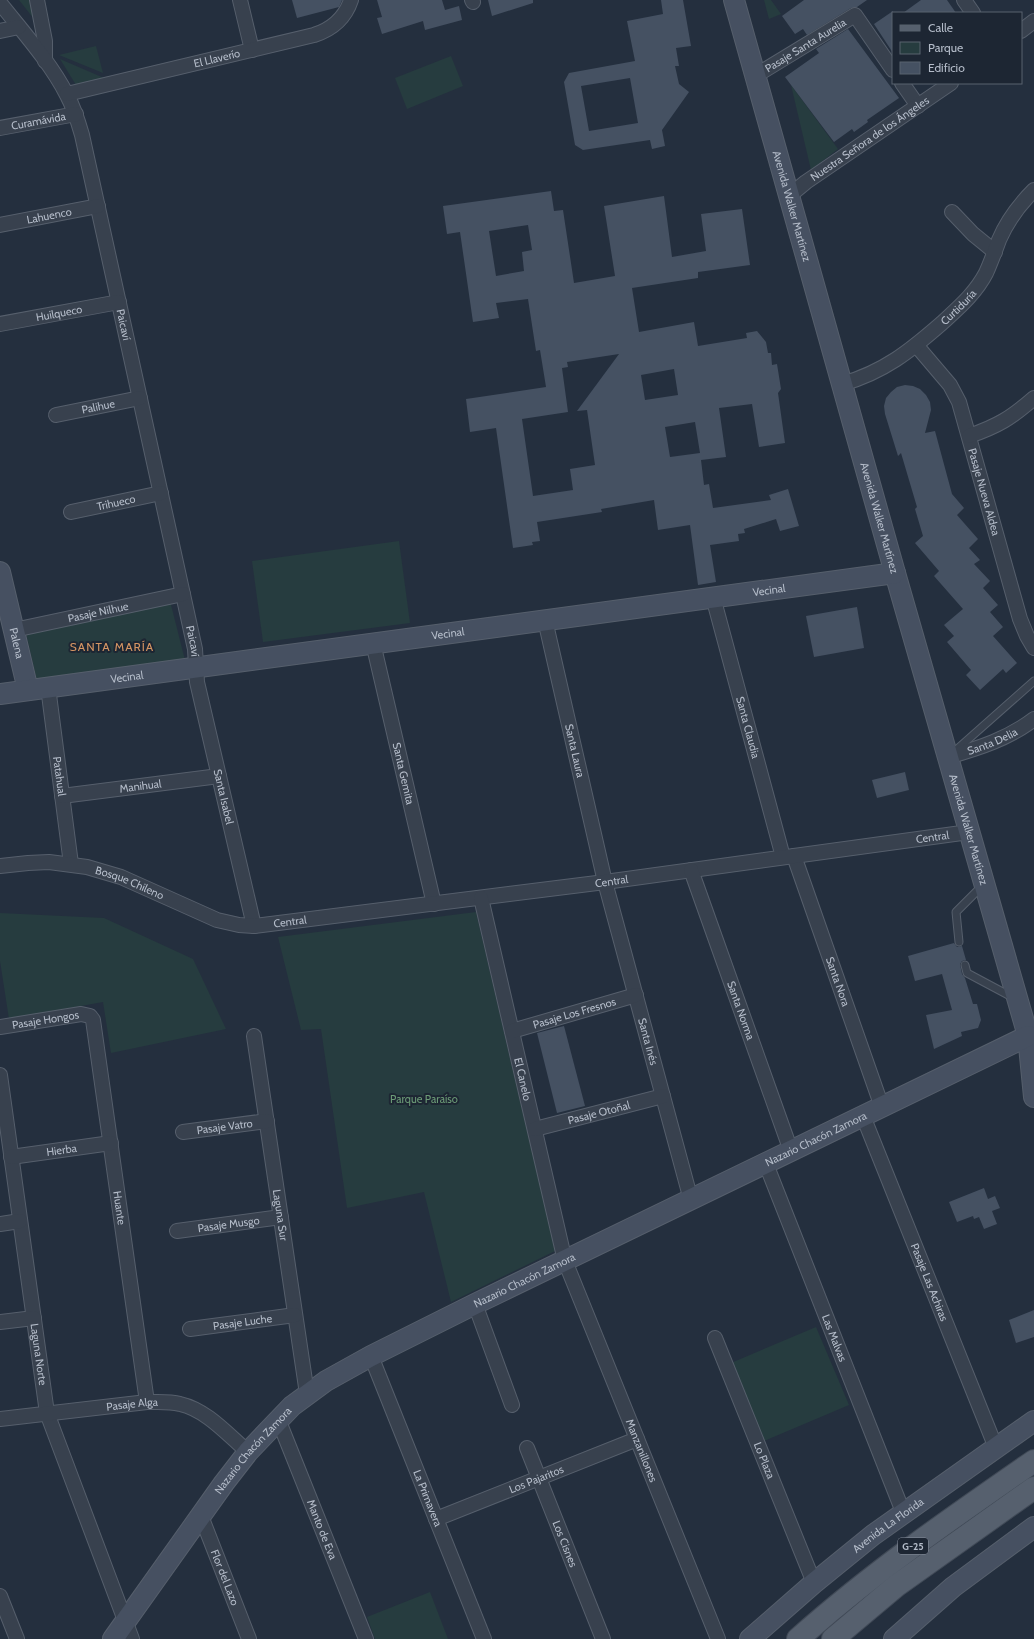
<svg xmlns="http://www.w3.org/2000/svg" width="1034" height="1639" viewBox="0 0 1034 1639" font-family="Cabin,sans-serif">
	<rect width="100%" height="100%" fill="#242f3e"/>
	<!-- green -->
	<g fill="#263c3f">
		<path d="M19 0H30L34 19Z"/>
		<path d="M764 0H771L781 14 769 19Z"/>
		<path d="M96 46 103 73 59 55Z"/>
		<path d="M451 56 463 86 407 109 395 78Z"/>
		<path d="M60 59 104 78 76 85Z"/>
		<path d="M791 85 838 149 811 170Z"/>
		<path d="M399 541 410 623 263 642 252 561Z"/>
		<path d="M170 601 185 660 37 681 26 633Z"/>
		<path d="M476 912 555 1251 451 1302 424 1192 347 1208 321 1029 301 1030 278 937Z"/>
		<path d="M0 913 104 918 193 959 226 1029 111 1053 103 1002 9 1019 0 961Z"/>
		<path d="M816 1327 849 1405 764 1441 731 1363Z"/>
		<path d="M430 1592 448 1639H375L367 1617Z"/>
	</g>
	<!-- building -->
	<g fill="#455162" fill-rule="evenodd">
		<path d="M292 0H342L339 7 297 18Z"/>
		<path d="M377 0H442L445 10 459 6 462 20 425 30 423 21 382 34 377 18 382 17Z"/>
		<path d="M488 0H533V3L492 16Z"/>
		<path d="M661 0H683L691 46 676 48 679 66H675L679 84 689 92 662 130 665 146 652 149 650 140 583 150 575 145 564 82 569 73 635 61 627 21 663 14ZM630 78 638 123 589 131 581 86Z"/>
		<path d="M804 0H867L857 7 851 8 807 35 803 29 795 34 782 16Z"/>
		<path d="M921 0H947L956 13H903Z"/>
		<path d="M893 11V53L874 24Z"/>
		<path d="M848 29 899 98 867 120 868 122 854 132 852 129 834 142 785 77 819 53 816 49Z"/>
		<path d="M551 191 554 211 563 210 574 283 615 276 604 206 664 196 672 257 706 251 701 214 742 209 750 265 698 272V278L632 288 639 332 694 322 698 346 747 338 746 333 757 331 766 342 768 353H771L772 365 777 364 781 389 778 393 785 443 759 447 752 404 719 408 726 457 701 460 704 485 709 484 713 508 771 500 769 495 788 489 799 526 780 531 776 519 744 529 745 533 738 534 739 541 710 545 716 582 698 585 690 525 658 530 654 500 601 509 602 512 537 522 540 541 532 542 533 545 513 548 496 428 470 432 466 399 546 387 540 350 536 351 528 299 496 303 499 318 473 322 460 232 447 234 443 206ZM528 225 532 250 522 252 524 271 496 276 489 231ZM619 354 577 411 587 410 595 465 570 469 573 490 533 496 522 419 568 412 562 368 568 367 567 362ZM674 369 678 395 645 400 641 375ZM695 422 700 453 670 457 665 427Z"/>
		<path d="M905 385 913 386 920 389 926 395 930 402 931 410 925 433 935 431 952 494 964 508 957 515 978 539 969 548 980 560 974 564 990 581 983 588 998 605 990 612 1003 627 993 636 1017 663 1006 673 1003 669 980 690 966 675 971 670 947 642 954 636 944 625 963 609 934 576 939 571 915 543 923 536 915 509 917 507 901 453 898 456 885 414 884 406 886 398 891 392 897 387Z"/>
		<path d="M857 607 864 648 814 657 806 616Z"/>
		<path d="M905 772 909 790 877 798 872 780Z"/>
		<path d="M954 943 957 947 962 946 966 960 962 961 960 964 962 974 965 978 973 1004H977L981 1020 978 1028 961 1032 962 1036 934 1049 926 1015 952 1010 942 974 915 981 908 956Z"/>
		<path d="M564 1026 585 1106 557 1113 537 1033Z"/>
		<path d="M984 1188 988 1199 995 1196 1000 1208 992 1211 997 1224 984 1229 979 1217 974 1219 973 1216 957 1222 949 1202Z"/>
		<path d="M1034 1310V1337L1016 1343 1009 1320Z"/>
	</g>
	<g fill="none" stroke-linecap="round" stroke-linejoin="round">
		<!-- lane casing -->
		<g stroke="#565f6c" stroke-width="9">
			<g id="lane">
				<path d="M955 751 1034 681"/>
				<path d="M959 942 956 912 983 885"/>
				<path d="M965 965 967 973 1012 997"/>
			</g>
		</g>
		<!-- street casing -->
		<g stroke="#565f6c" stroke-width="16">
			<g id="street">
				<path d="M37 0 45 41V61"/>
				<path d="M240 0 252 50"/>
				<path d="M472 0 473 2"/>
				<path d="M964 0 973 13"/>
				<path id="s1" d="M0 3C23 32 50 62 67 95 74 108 78 121 82 135L195 649 197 682 254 926"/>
				<path d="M0 31 19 27"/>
				<path d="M1021 31 1034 21"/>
				<path id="s2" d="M755 76 855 15 893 70"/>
				<path d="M902 83 918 106"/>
				<path id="s3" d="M67 94 314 35C333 29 345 18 351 0"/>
				<path id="s4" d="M0 128 76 114"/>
				<path id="s5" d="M789 196 806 182 951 83"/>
				<path d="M952 212 973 234 995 252"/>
				<path id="s6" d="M0 225 98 206"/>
				<path id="s7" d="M0 324 119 302"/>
				<path id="s8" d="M916 345 950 385 959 402 1020 619 1027 636 1034 648"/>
				<path id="s9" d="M842 384C884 372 910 351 942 323 958 308 975 294 986 273 991 262 995 251 999 240 1007 221 1020 204 1034 190"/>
				<path id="s10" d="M56 415 140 398"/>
				<path d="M969 436C998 426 1011 418 1034 398"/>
				<path id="s11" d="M71 512 161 493"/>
				<path id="s12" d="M713 597 783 857"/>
				<path id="s13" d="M545 620 605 882 691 1200"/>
				<path id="s14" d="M14 630 183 594"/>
				<path id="s15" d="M373 643 434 904"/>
				<path id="s16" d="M48 687 71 864"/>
				<path id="s17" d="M948 757C979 748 1008 739 1034 719"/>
				<path id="s18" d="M62 796 219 776"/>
				<path id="s19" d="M794 856 882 1107"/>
				<path id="s20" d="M0 866 28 863 49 862 87 867 121 877 217 920 239 925 254 926 605 882 969 832"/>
				<path id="s21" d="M691 870 791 1151"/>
				<path id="s22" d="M481 898 565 1261 718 1639"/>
				<path id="s23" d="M0 1027 81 1014 90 1016 93 1020 147 1402"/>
				<path id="s24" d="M512 1031 636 995"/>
				<path id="s25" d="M254 1036 307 1394"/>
				<path id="s26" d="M0 1075 47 1413 132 1639"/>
				<path id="s27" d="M863 1116 996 1448"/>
				<path id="s28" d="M535 1129 663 1096"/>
				<path id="s29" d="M183 1132 267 1121"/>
				<path id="s30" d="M11 1157 111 1143"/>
				<path id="s31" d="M766 1164 903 1512"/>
				<path d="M0 1224 20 1221"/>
				<path id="s32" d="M177 1231 281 1217"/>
				<path d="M475 1304 512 1405"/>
				<path d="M0 1322 34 1318"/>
				<path id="s33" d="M190 1329 295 1315"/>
				<path id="s34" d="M715 1338 814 1583"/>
				<path id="s35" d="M371 1356 484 1639"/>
				<path id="s36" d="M0 1419 147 1402C158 1402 169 1401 180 1404 207 1410 228 1435 248 1452"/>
				<path id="s37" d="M278 1419 366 1639"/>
				<path id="s38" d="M527 1448 603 1639"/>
				<path id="s39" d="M201 1516 249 1639"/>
				<path id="s40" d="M436 1519 637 1439"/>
				<path d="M0 1596 17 1639"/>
			</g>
		</g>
		<!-- secondary casing -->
		<g stroke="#565f6c" stroke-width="22">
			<g id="secondary">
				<path id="s41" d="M734 0 895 573 1028 1036 1034 1097"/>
				<path id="s42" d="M0 572 28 690"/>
				<path id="s43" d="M0 694 895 573"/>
				<path id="s44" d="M113 1639 224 1483 248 1452 292 1406 326 1381 371 1356 475 1304 1028 1036"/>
				<path id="s45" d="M750 1639 814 1583 873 1535 1034 1421"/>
				<path d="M894 1639 953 1587 1034 1527"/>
			</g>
		</g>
		<!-- primary casing -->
		<g stroke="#414a57" stroke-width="24">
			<g id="primary">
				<path d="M798 1639C872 1573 953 1517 1034 1461"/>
				<path d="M833 1639 896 1586 1034 1488"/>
			</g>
		</g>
		<!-- lane -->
		<use href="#lane" stroke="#38414e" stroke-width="7"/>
		<!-- street -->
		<use href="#street" stroke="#38414e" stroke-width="14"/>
		<!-- secondary -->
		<use href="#secondary" stroke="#465061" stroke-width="20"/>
		<!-- primary -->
		<use href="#primary" stroke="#56606e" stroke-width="22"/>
	</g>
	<g text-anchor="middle" stroke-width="4" stroke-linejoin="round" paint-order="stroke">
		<!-- shield labels -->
		<rect fill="#1d2633" stroke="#878f9c" stroke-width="1" x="898" y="1538" width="30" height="16" rx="3"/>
		<g font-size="10" font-weight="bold" fill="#b4bcc9">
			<text x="913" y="1550">G-25</text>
		</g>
		<!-- street labels -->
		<g font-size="11" fill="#b4bcc9" stroke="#1d2633">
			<text dy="4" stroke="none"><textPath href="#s2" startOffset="59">Pasaje Santa Aurelia</textPath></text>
			<text dy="4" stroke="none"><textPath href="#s3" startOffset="154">El Llaverío</textPath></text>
			<text dy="4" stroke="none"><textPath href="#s4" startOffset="39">Curamávida</textPath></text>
			<text dy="4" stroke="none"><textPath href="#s5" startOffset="99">Nuestra Señora de los Ángeles</textPath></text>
			<text dy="4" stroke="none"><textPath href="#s41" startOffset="214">Avenida Walker Martínez</textPath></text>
			<text dy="4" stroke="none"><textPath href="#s6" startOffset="50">Lahuenco</textPath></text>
			<text dy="4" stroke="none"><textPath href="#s9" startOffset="141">Curtiduría</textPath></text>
			<text dy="4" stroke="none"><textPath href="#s7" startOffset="60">Huilqueco</textPath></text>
			<text dy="4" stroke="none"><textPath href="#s1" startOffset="351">Paicaví</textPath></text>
			<text dy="4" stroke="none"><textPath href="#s10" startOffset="43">Palihue</textPath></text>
			<text dy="4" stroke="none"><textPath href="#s8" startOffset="165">Pasaje Nueva Aldea</textPath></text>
			<text dy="4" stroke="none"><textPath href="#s11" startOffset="46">Trihueco</textPath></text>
			<text dy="4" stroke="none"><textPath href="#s41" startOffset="538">Avenida Walker Martínez</textPath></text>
			<text dy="4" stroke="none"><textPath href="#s43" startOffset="776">Vecinal</textPath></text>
			<text dy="4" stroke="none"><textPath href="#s14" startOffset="86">Pasaje Nilhue</textPath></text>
			<text dy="4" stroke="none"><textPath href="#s43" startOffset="452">Vecinal</textPath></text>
			<text dy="4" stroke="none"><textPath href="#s1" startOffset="675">Paicaví</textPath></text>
			<text dy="4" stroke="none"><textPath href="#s42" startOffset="73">Palena</textPath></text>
			<text dy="4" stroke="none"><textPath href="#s43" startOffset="128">Vecinal</textPath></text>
			<text dy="4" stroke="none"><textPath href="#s12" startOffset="135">Santa Claudia</textPath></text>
			<text dy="4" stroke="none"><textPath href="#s17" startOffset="47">Santa Delia</textPath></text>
			<text dy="4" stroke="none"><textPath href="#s13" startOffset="134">Santa Laura</textPath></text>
			<text dy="4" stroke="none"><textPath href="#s15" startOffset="134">Santa Gemita</textPath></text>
			<text dy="4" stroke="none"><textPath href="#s16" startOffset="90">Patahual</textPath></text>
			<text dy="4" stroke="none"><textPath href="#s18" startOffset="79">Manihual</textPath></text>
			<text dy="4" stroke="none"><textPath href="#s1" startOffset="834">Santa Isabel</textPath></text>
			<text dy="4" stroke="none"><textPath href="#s41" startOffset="862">Avenida Walker Martínez</textPath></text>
			<text dy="4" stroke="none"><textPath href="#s20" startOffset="950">Central</textPath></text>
			<text dy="4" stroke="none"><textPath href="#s20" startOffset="626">Central</textPath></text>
			<text dy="4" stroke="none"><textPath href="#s20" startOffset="133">Bosque Chileno</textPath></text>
			<text dy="4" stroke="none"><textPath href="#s20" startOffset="302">Central</textPath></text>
			<text dy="4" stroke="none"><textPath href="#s19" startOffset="133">Santa Nora</textPath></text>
			<text dy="4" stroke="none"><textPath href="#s21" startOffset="149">Santa Norma</textPath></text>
			<text dy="4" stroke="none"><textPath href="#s24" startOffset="65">Pasaje Los Fresnos</textPath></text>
			<text dy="4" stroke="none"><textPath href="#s23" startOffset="46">Pasaje Hongos</textPath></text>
			<text dy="4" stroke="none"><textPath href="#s13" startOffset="434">Santa Inés</textPath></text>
			<text dy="4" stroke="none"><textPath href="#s22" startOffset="186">El Canelo</textPath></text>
			<text dy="4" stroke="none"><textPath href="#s28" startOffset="66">Pasaje Otoñal</textPath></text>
			<text dy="4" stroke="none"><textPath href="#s29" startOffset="42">Pasaje Vatro</textPath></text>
			<text dy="4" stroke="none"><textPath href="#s44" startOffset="883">Nazario Chacón Zamora</textPath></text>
			<text dy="4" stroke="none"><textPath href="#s30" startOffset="51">Hierba</textPath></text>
			<text dy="4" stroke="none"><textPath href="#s23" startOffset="286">Huante</textPath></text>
			<text dy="4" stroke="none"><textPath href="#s25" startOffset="181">Laguna Sur</textPath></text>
			<text dy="4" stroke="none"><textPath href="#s32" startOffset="52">Pasaje Musgo</textPath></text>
			<text dy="4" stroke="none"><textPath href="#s44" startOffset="559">Nazario Chacón Zamora</textPath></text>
			<text dy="4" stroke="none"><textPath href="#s27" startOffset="179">Pasaje Las Achiras</textPath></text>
			<text dy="4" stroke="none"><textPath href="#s33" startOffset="53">Pasaje Luche</textPath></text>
			<text dy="4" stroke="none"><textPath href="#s31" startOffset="187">Las Malvas</textPath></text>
			<text dy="4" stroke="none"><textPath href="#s26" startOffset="282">Laguna Norte</textPath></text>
			<text dy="4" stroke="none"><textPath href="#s36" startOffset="133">Pasaje Alga</textPath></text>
			<text dy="4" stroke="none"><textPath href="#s22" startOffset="577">Manzanillones</textPath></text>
			<text dy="4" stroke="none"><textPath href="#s44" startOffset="235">Nazario Chacón Zamora</textPath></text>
			<text dy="4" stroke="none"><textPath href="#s34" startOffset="132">Lo Plaza</textPath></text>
			<text dy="4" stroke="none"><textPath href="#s40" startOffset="108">Los Pajaritos</textPath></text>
			<text dy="4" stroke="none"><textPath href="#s35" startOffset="153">La Primavera</textPath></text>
			<text dy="4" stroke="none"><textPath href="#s45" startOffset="179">Avenida La Florida</textPath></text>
			<text dy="4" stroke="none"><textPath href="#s37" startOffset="119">Manto de Eva</textPath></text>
			<text dy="4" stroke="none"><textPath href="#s38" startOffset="103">Los Cisnes</textPath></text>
			<text dy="4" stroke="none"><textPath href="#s39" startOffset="66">Flor del Lazo</textPath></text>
		</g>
		<!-- park labels -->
		<g font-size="11" fill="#6b9a76" stroke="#1d2633">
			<text x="424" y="1103">Parque Paraíso</text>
		</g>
		<!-- neighbourhood labels -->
		<g font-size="12" letter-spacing="1" fill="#d59563" stroke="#1d2633">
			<text x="112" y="651">SANTA MARÍA</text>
		</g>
	</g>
	<!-- legend -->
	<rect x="892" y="12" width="130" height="72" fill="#1d2633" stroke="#59626f"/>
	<rect x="900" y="25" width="20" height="6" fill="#56606e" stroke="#59626f"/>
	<text x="928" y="32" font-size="12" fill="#b4bcc9">Calle</text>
	<rect x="900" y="42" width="20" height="12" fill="#263c3f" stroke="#59626f"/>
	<text x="928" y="52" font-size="12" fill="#b4bcc9">Parque</text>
	<rect x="900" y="62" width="20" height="12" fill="#455162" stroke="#59626f"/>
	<text x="928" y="72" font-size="12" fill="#b4bcc9">Edificio</text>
</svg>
